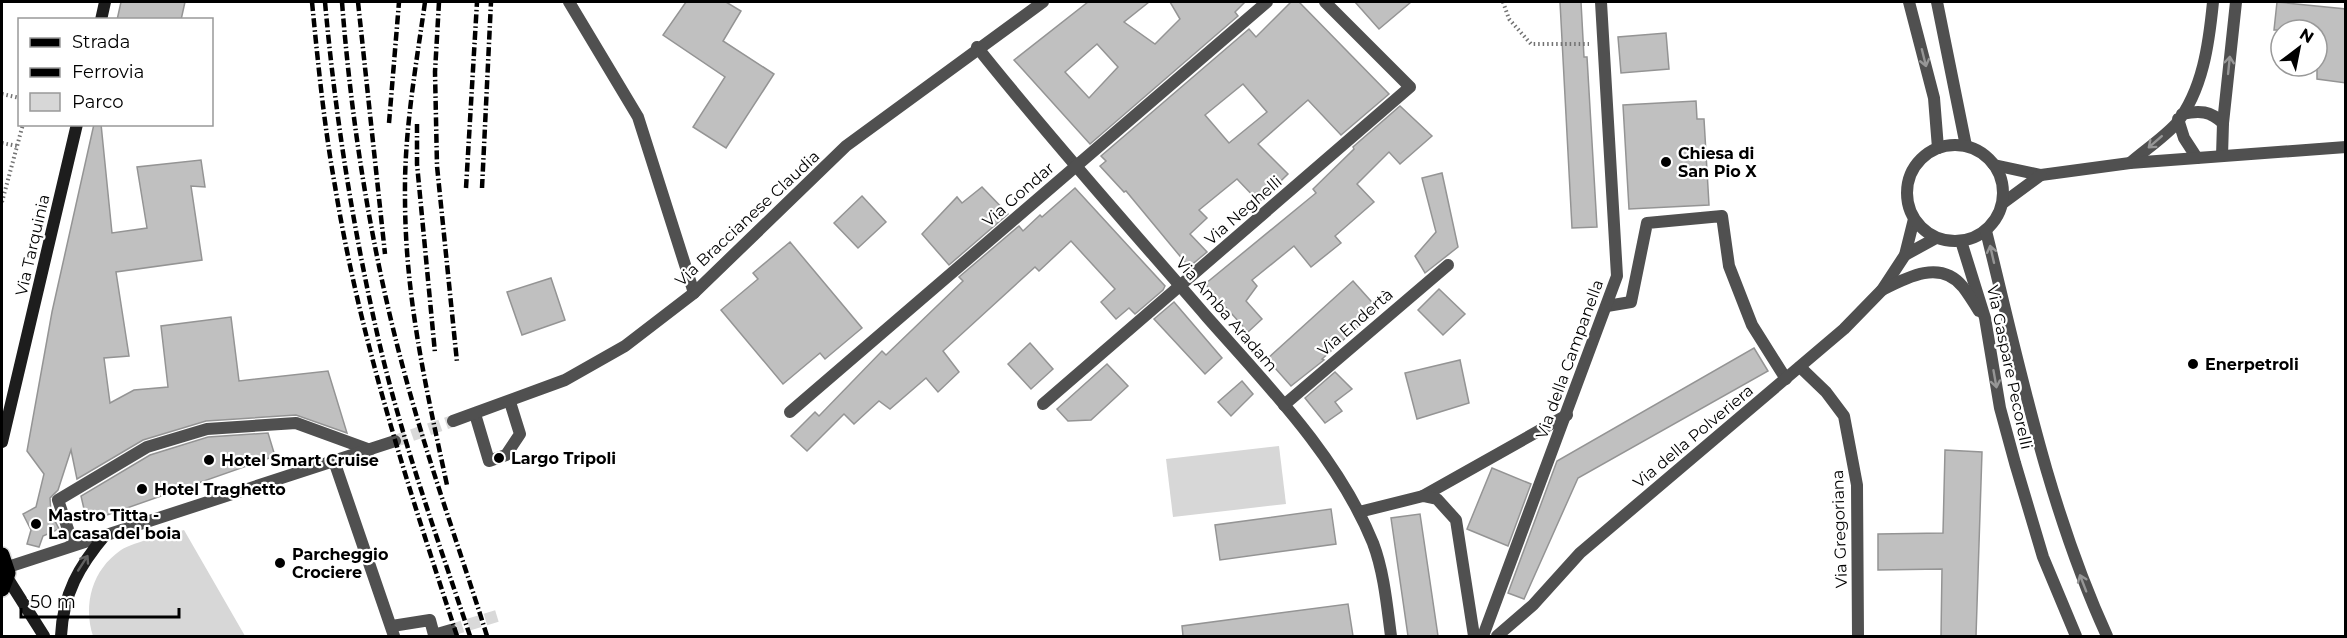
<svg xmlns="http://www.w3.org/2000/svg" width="2347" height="638" viewBox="0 0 2347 638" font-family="Montserrat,sans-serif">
	<rect width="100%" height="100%" fill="#fff"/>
	<!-- green -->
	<g fill="#d7d7d7">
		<path d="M1279 446 1286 504 1173 517 1166 459Z"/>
		<path d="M184 530 245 636H93C83 604 92 570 121 550 136 541 167 535 184 530Z"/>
	</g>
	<!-- building -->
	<g fill="#c0c0c0" stroke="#949494" stroke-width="1.5" fill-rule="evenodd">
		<path d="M121 2H185L181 20H117Z"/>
		<path d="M686 2H726L741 11 723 41 774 74 726 148 693 127 725 77 663 35Z"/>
		<path d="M1088 2H1149L1124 22 1155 44 1180 19 1170 2H1245L1235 12 1238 16 1090 144 1014 60ZM1097 44 1118 67 1089 98 1065 72Z"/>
		<path d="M1291 2H1299L1389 94 1341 135 1308 100 1258 144 1288 174 1259 202 1237 179 1199 210 1207 218 1190 234 1207 252 1189 267 1126 191 1124 192 1100 166 1106 161 1101 156 1249 29 1256 37ZM1243 84 1267 112 1229 143 1205 115Z"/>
		<path d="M1355 2H1411L1379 29Z"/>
		<path d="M1560 2H1581L1584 57H1587L1597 227 1572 228Z"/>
		<path d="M2277 2 2346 9V83L2317 79V30H2274Z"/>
		<path d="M1666 33 1669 69 1621 73 1618 37Z"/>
		<path d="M1696 101 1697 119H1704L1709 205 1629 209 1623 105Z"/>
		<path d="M1400 106 1432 136 1400 164 1389 152 1357 184 1374 202 1335 236 1341 243 1311 267 1294 246 1252 280 1257 286 1246 301 1262 319 1248 332 1205 284 1316 193 1313 189 1354 149 1353 147Z"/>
		<path d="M94 124H101L112 233 147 228 137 167 201 160 205 187 191 186 202 260 116 272 129 356 104 358 110 403 134 390 168 387 161 326 231 317 239 381 328 371 347 433 296 415 206 421 143 440 77 479 71 450 58 490 50 498 51 513 59 529 43 536 39 547 27 544 31 530 23 514 36 507 44 474 27 451 52 312Z"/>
		<path d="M1442 173 1458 247 1425 273 1415 256 1436 232 1422 178Z"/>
		<path d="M982 187 1008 214 949 265 922 234 957 197 962 203Z"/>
		<path d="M1075 188 1165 286 1163 290 1135 314 1129 308 1116 319 1101 302 1115 289 1071 241 1039 271 1035 267 943 351 959 372 938 392 926 378 890 409 879 401 854 424 844 414 807 451 791 436 815 412 819 416 882 351 886 355 963 281 959 277 1019 226 1023 231 1040 215 1042 217Z"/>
		<path d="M862 196 886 222 858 248 834 223Z"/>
		<path d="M790 242 862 328 825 359 820 353 783 384 721 310 758 279 753 273Z"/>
		<path d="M551 278 565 320 522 335 507 292Z"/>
		<path d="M1353 281 1378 309 1322 359 1324 360 1291 386 1267 359Z"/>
		<path d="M1439 289 1465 314 1443 335 1418 310Z"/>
		<path d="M1174 302 1222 358 1205 374 1154 319Z"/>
		<path d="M1030 343 1053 369 1031 389 1008 364Z"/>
		<path d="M1754 348 1768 371 1578 478 1524 599 1508 593 1557 461Z"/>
		<path d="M1460 360 1469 403 1417 419 1405 373Z"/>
		<path d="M1107 364 1128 386 1091 420 1068 421 1057 409Z"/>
		<path d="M1335 372 1352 389 1335 402 1342 411 1325 423 1305 398Z"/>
		<path d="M1242 381 1253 394 1231 416 1218 402Z"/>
		<path d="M268 433 275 456 87 522 81 496 150 455 208 437Z"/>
		<path d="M1945 450 1982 452 1976 636H1941L1942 569 1878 570V534L1943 533Z"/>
		<path d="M1492 468 1531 484 1508 546 1467 529Z"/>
		<path d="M1331 509 1336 544 1220 560 1215 525Z"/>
		<path d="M1420 514 1438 636H1408L1391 518Z"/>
		<path d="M1348 604 1353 636H1183L1182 626Z"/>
	</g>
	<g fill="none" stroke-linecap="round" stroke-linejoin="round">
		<!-- pedestrian-tunnel -->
		<path stroke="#d9d9d9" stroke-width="12" stroke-dasharray="12 6" stroke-linecap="butt" d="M451 630 500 615"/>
		<!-- tertiary-tunnel -->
		<path stroke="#d9d9d9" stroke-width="12" stroke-dasharray="12 6" stroke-linecap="butt" d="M395 441 453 421"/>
		<!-- primary casing -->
		<g stroke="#dbdbdb" stroke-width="18">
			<path id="primary" d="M2 555 8 573 2 589"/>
		</g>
		<!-- path -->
		<g stroke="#727272" stroke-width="4" stroke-dasharray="1.5 3" stroke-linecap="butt">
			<path d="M1503 2 1509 19 1531 44H1589"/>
			<path d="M2 94 20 98"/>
			<path d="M2 143 17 146"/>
			<path d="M2 202 23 124"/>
		</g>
		<!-- service -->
		<path stroke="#505050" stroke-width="12" d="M334 461 394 636"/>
		<!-- pedestrian -->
		<path stroke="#505050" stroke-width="12" d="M392 626 430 620 434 635 451 630"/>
		<!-- minor -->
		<g stroke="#505050" stroke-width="12">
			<path d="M569 2 638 117 694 293"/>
			<path d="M977 47C1051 140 1130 228 1207 317 1268 386 1338 457 1373 543 1384 572 1387 606 1391 636"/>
			<path d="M2182 114C2200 110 2210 111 2223 123"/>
			<path d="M2178 119 2184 138 2197 158"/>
			<path d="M2222 156 2223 123 2236 2"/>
			<path d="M2130 163C2145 150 2163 138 2176 124 2203 90 2209 43 2213 2"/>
			<path d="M1994 165 2041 175 2130 163 2346 147"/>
			<path d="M2003 203 2041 175"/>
			<path d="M1905 255 1936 238"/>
			<path d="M1607 306 1631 302 1647 223 1722 216 1729 266 1752 325 1786 379"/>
			<path d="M1800 367 1826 392 1844 416 1857 485 1858 636"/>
			<path d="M1043 404 1410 87 1325 2"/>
			<path d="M1284 405 1448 265"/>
			<path d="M790 412 1267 2"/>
			<path d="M475 414 489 461 506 455 520 434 510 402"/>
			<path d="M1423 496 1567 415"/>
			<path d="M1359 512 1423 496 1437 499 1456 520 1474 636"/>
			<path d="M73 544 58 500 147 447 207 429 296 423 370 450"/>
			<path d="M1483 636 1617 276 1601 2"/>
			<path d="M1497 636 1533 605 1580 553 1844 329 1882 290 1905 255 1914 219"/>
		</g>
		<!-- tertiary -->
		<g stroke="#505050" stroke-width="12">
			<path d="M1909 2 1934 98 1938 148"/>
			<path d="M1937 2 1966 146"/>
			<circle cx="1955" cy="193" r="48"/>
			<path d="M1986 231C2020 368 2048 507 2107 636"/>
			<path d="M1961 241 1985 318 2000 408 2015 463 2043 557 2076 636"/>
			<path d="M1882 290C1907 277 1941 259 1963 287 1969 295 1974 303 1979 311"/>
			<path d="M453 421 565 380 625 346 694 293 846 146 1043 2"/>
			<path d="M8 567 395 441"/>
		</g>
		<!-- secondary -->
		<g stroke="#1d1d1d" stroke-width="12">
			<path d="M101 20 105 2"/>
			<path d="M2 442 77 124"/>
			<path d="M8 579 44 636"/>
			<path d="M61 636C63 594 79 566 106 534"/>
		</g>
		<!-- primary -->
		<use href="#primary" stroke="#000" stroke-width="15"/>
		<!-- rail -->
		<g stroke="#000" stroke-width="4.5" stroke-dasharray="9 3 1.5 3" stroke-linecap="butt">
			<path d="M312 2C318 63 324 125 335 186 360 340 409 489 457 636"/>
			<path d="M325 2C335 113 352 223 377 333 400 435 437 537 470 636"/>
			<path d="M342 2C352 131 373 260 408 386 431 470 461 553 487 636"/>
			<path d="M358 2 385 254"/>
			<path d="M425 2C416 66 404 132 405 197 405 297 426 388 447 485"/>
			<path d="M439 2 435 72 437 166 457 362"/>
			<path d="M389 123 399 2"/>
			<path d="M417 124V164L435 353"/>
			<path d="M466 188 477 2"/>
			<path d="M482 188 491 2"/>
		</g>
	</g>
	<!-- one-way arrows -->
	<defs><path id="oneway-shaft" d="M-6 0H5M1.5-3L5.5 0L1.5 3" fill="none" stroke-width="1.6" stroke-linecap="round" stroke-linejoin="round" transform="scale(1.5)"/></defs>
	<g stroke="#969696">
		<use href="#oneway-shaft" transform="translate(1924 58) rotate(76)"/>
		<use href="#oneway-shaft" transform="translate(2229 65) rotate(-84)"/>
		<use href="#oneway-shaft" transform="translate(2155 142) rotate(139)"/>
		<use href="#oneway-shaft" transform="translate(1992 254) rotate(-103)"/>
		<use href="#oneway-shaft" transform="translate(1995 379) rotate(80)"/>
		<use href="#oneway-shaft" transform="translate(2083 583) rotate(-111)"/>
	</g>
	<use stroke="#616161" href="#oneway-shaft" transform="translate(83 563) rotate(-57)"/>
	<!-- markers -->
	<g fill="#000" stroke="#fff" stroke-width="2">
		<circle cx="1666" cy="162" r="6"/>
		<circle cx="2193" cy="364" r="6"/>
		<circle cx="499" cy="458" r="6"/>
		<circle cx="209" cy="460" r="6"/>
		<circle cx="142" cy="489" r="6"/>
		<circle cx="36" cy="524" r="6"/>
		<circle cx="280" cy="563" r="6"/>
	</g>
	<g text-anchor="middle" stroke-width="4.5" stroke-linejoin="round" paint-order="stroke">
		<!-- poi labels -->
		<g font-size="16" font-weight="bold" fill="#000" stroke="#fff" text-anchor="start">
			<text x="1678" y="159">Chiesa di<tspan x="1678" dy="18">San Pio X</tspan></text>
			<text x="2205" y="370">Enerpetroli</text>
			<text x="511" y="464">Largo Tripoli</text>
			<text x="221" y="466">Hotel Smart Cruise</text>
			<text x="154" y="495">Hotel Traghetto</text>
			<text x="48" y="521">Mastro Titta -<tspan x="48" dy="18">La casa del boia</tspan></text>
			<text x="292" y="560">Parcheggio<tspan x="292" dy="18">Crociere</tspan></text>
		</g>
		<!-- street labels -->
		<g font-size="16" fill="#000" stroke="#fff">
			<text transform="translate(1018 194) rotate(-41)" y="6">Via Gondar</text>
			<text transform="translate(1243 210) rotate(-41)" y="6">Via Neghelli</text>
			<text transform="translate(747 218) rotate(-43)" y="6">Via Braccianese Claudia</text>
			<text transform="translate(32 245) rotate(-77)" y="6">Via Tarquinia</text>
			<text transform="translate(1227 314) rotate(49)" y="6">Via Amba Aradam</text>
			<text transform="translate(1355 322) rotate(-41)" y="6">Via Endertà</text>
			<text transform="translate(1569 359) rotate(-70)" y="6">Via della Campanella</text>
			<text transform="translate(2010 367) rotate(78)" y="6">Via Gaspare Pecorelli</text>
			<text transform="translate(1693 436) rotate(-40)" y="6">Via della Polveriera</text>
			<text transform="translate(1839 529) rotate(-92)" y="6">Via Gregoriana</text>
		</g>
	</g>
	<!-- border -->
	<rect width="2347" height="638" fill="none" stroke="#000000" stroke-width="6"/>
	<!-- legend -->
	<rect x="18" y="18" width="195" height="108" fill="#ffffff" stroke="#999999" stroke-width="1.5"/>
	<rect x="30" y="38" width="30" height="9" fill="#000000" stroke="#999999" stroke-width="1.5"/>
	<text x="72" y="48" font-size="18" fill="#000000">Strada</text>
	<rect x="30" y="68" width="30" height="9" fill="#000000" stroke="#999999" stroke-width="1.5"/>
	<text x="72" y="78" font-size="18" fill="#000000">Ferrovia</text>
	<rect x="30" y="93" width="30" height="18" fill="#d7d7d7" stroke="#999999" stroke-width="1.5"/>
	<text x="72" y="108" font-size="18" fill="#000000">Parco</text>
	<!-- north arrow -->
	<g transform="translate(2299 48) rotate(32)"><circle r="28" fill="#ffffff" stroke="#999999" stroke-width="1.5"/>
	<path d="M0-4.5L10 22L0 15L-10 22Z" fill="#000000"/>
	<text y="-9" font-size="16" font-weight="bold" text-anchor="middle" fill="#000000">N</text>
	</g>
	<!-- scale -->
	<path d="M21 608v9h158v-9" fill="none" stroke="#000000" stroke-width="3"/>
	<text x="30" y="608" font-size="18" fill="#000000" stroke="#ffffff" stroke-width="4.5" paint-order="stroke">50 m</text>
</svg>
